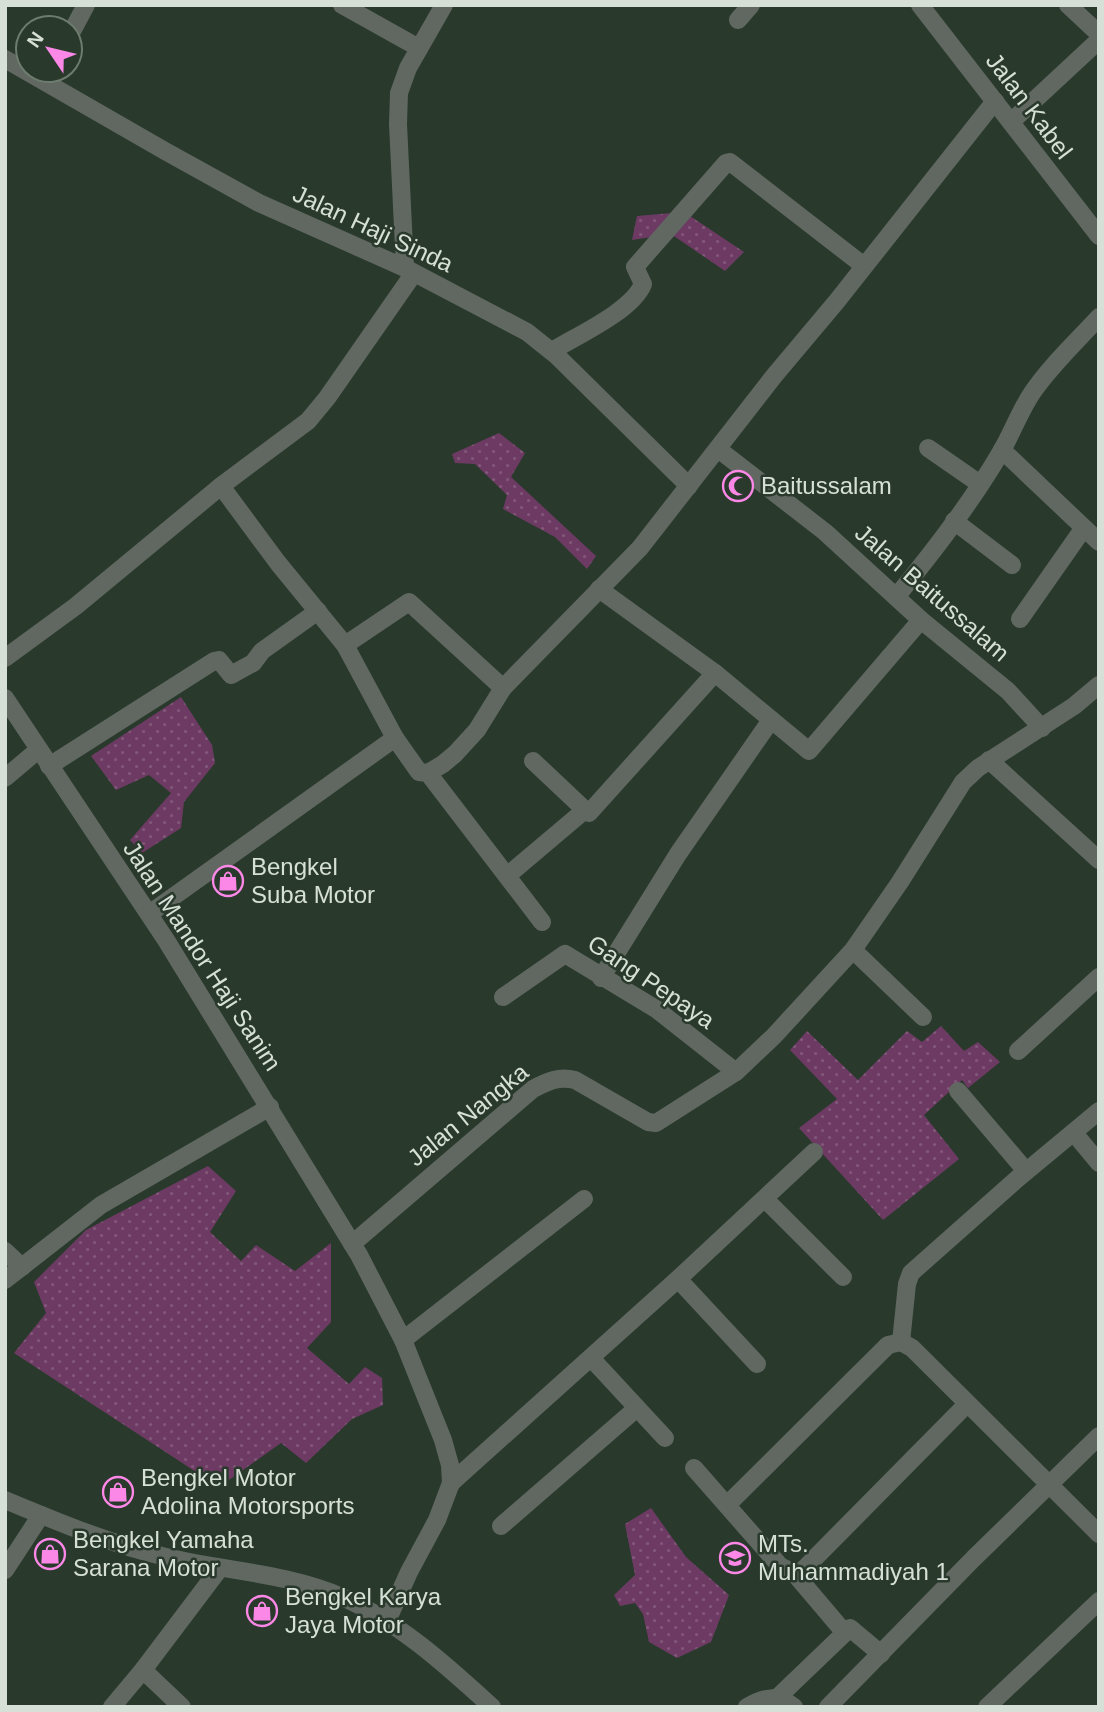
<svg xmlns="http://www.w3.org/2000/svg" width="1104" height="1712" viewBox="0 0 1104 1712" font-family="Arial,sans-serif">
	<defs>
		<pattern id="grass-dots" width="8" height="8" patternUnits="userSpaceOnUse" patternTransform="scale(1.75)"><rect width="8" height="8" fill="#6d3a64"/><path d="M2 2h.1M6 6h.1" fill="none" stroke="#815679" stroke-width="1.8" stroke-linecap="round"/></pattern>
	</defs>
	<rect width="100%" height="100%" fill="#29392b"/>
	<!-- grass -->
	<g fill="url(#grass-dots)">
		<path d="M684 212 744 252 725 271 671 234 632 240 637 216Z"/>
		<path d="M499 433 525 453 511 477 596 556 587 569 555 537 503 509 507 495 475 464 455 463 452 454Z"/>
		<path d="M181 697 212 745 215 763 184 802 181 828 142 853 130 840 171 793 149 775 116 790 91 756Z"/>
		<path d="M941 1026 964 1051 978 1042 1000 1062 968 1088 962 1080 924 1115 959 1159 883 1220 799 1128 837 1099 790 1050 807 1031 858 1080 907 1031 922 1042Z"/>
		<path d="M208 1166 236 1191 210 1232 241 1261 256 1245 295 1271 331 1243V1322L307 1348 349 1384 365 1367 382 1378 383 1405 352 1419 306 1463 281 1443 219 1487 14 1353 46 1313 34 1282 86 1230Z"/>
		<path d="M651 1508 686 1557 729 1595 711 1642 677 1658 649 1642 643 1614 635 1603 620 1606 614 1595 635 1575 625 1524Z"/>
	</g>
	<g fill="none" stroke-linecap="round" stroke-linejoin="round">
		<!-- minor -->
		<g stroke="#606861" stroke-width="18">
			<path d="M342 5 419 48"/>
			<path d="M920 5 1099 236"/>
			<path d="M1068 5 1099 34"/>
			<path d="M738 20 751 5"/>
			<path d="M70 35 86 5"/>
			<path d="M5 59 165 151 259 203 405 268 527 332 557 356 689 486"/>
			<path d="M1011 122 1099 40"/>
			<path d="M405 268 398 124 399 93 408 68 444 5"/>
			<path d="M552 351C578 335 632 311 643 284L635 267 726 163 730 162 864 266"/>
			<path d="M928 448 980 484"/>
			<path d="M718 449 825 532 921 620 1008 691 1042 728"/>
			<path d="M1002 450 1099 542"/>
			<path d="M221 486 308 421 327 398 414 273"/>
			<path d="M954 521 1012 565"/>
			<path d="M599 589 715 673 809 751 921 620"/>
			<path d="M896 597C934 551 972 502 1002 450 1013 431 1020 411 1032 393 1051 365 1076 342 1099 317"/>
			<path d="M1020 619 1083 529"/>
			<path d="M345 645 409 602 503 688"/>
			<path d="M5 658 76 606 221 486 278 563 345 645 395 738 419 772 428 773 542 922"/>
			<path d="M5 698 166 940 359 1255 403 1340 443 1440 450 1465 451 1483 437 1520 409 1572 387 1621"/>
			<path d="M989 760 1099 860"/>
			<path d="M49 766 214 661 219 660 231 675 253 663 262 651 318 611"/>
			<path d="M428 773 443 764 455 754 477 730 503 688 640 548 774 376 837 301 995 101"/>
			<path d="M5 778 38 750"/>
			<path d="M585 810 589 813 715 673"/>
			<path d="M507 876 585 810 533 761"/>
			<path d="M149 914 395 738"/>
			<path d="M853 950 923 1017"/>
			<path d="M601 978 678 854 771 720"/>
			<path d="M503 997 565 954 656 1009 736 1072"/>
			<path d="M1018 1051 1099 977"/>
			<path d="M958 1091 1026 1171"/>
			<path d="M1074 1133 1099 1163"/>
			<path d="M765 1199 843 1277"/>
			<path d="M352 1244 533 1089C548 1081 559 1076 575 1080L648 1122 656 1123 736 1072 774 1036 853 950 900 882 963 782 978 768 1074 706 1099 685"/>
			<path d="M5 1251 22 1267"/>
			<path d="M678 1279 757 1364"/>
			<path d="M5 1280 101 1205 270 1107"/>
			<path d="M403 1340 584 1199"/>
			<path d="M901 1342 907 1284 911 1273 1017 1179 1099 1111"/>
			<path d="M591 1358 665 1438"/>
			<path d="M694 1468 780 1566 794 1573 844 1632"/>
			<path d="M451 1483 678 1279 814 1152"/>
			<path d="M727 1505 888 1345 901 1342 912 1348 1099 1534"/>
			<path d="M501 1526 637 1408"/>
			<path d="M5 1570 41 1515"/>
			<path d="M794 1573 803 1570 967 1404"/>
			<path d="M143 1670 182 1707"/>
			<path d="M777 1698 850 1628 881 1654"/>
			<path d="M112 1707 143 1670 220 1568"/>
			<path d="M747 1707C764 1697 778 1694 794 1707"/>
			<path d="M828 1707 974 1558 1099 1436"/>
			<path d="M987 1707 1099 1601"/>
		</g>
		<!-- tertiary -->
		<path stroke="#606861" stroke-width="18" d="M5 1500C58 1522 110 1544 166 1557 224 1571 287 1573 342 1597 399 1622 447 1666 492 1707"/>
	</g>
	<!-- icons -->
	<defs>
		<g id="mosque-ring" transform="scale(1.575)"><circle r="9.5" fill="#29392b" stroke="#fb87e6" stroke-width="1.5"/><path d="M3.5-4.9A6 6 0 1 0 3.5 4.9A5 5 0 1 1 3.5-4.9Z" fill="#fb87e6"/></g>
		<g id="shop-ring" transform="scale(1.575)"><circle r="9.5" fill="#29392b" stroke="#fb87e6" stroke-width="1.5"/><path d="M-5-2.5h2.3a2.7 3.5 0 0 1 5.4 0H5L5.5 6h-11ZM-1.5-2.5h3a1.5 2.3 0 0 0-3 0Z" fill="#fb87e6"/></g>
		<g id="school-ring" transform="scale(1.575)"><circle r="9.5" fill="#29392b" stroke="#fb87e6" stroke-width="1.5"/><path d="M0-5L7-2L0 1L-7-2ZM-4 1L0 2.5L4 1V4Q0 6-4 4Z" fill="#fb87e6"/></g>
	</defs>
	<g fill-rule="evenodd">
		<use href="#mosque-ring" x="738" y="486"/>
		<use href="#shop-ring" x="228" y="881"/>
		<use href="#shop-ring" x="118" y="1492"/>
		<use href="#shop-ring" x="50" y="1554"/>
		<use href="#school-ring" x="735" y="1558"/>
		<use href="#shop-ring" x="262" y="1611"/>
	</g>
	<g text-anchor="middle" stroke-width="5" stroke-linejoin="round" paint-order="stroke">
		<!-- street labels -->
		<g font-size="24" fill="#d6e0d7" stroke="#29392b">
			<text transform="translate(1029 106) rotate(53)" y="8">Jalan Kabel</text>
			<text transform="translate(373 229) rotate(25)" y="8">Jalan Haji Sinda</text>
			<text transform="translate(932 593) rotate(41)" y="8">Jalan Baitussalam</text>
			<text transform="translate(202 956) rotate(57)" y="8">Jalan Mandor Haji Sanim</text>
			<text transform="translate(651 982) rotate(34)" y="8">Gang Pepaya</text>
			<text transform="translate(468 1115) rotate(-39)" y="8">Jalan Nangka</text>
		</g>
		<!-- poi labels -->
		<g font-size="24" fill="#d6e0d7" stroke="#29392b" text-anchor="start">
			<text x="761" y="494">Baitussalam</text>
			<text x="251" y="875">Bengkel<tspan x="251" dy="28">Suba Motor</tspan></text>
			<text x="141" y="1486">Bengkel Motor<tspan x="141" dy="28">Adolina Motorsports</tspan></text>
			<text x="73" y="1548">Bengkel Yamaha<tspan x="73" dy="28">Sarana Motor</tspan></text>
			<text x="758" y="1552">MTs.<tspan x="758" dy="28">Muhammadiyah 1</tspan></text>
			<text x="285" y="1605">Bengkel Karya<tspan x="285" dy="28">Jaya Motor</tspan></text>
		</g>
	</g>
	<!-- border -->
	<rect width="1104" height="1712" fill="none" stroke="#d6e0d7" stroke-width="14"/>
	<!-- north arrow -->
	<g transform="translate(49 49) rotate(305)"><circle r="33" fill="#29392b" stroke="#6e7c70" stroke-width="2"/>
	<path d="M0-5L12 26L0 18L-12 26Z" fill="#fb87e6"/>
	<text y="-10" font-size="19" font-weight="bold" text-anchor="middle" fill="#d6e0d7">N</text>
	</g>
</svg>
